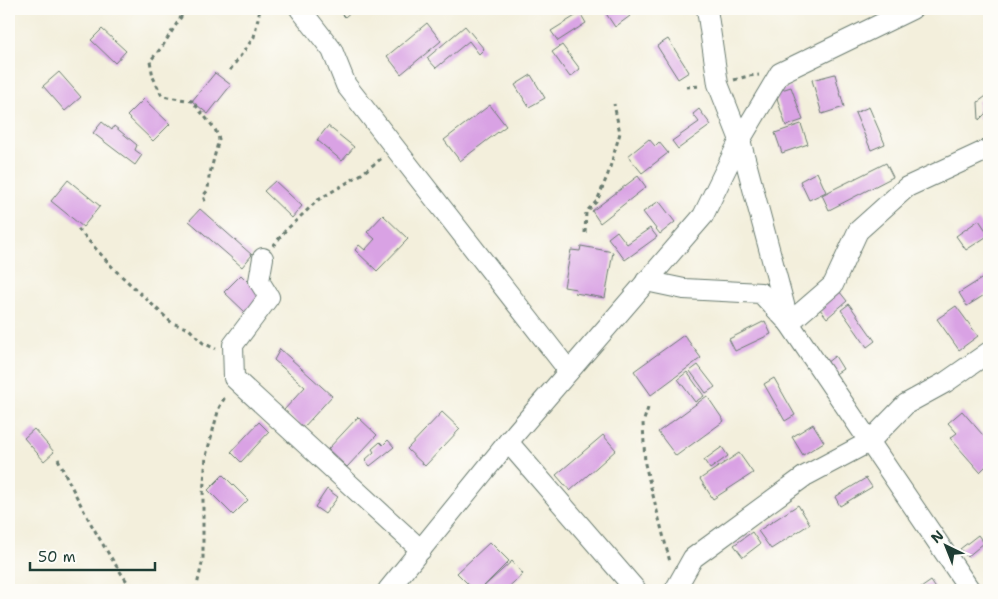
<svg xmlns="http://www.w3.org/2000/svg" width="998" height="599" viewBox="0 0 998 599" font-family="'Shantell Sans',sans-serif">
	<rect width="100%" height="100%" fill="#fdfcf7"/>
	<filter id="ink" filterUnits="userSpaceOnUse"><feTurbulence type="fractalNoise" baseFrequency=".02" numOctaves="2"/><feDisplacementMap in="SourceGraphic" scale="10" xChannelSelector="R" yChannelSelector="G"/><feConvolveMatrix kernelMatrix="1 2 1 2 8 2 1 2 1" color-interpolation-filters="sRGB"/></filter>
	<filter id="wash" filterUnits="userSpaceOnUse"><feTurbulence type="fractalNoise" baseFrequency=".0096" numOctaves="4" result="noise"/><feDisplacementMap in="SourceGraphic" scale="20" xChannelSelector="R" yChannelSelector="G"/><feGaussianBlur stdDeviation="1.12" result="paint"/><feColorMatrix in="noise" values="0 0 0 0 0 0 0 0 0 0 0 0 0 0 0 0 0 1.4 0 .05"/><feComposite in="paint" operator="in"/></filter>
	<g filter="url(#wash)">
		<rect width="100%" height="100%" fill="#f3efdc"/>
		<g id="blocks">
			<!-- building -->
			<g fill="#d9a2e4">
				<path d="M337 9H354L345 17Z"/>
				<path d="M603 9H625L630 16 615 27Z"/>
				<path d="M580 13 586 23 558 41 551 31Z"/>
				<path d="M427 23 441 41 401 74 387 56Z"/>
				<path d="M465 26 484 49 479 54 469 41 436 68 427 58Z"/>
				<path d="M102 29 126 51 115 63 91 40Z"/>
				<path d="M668 39 689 72 678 79 657 46Z"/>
				<path d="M562 45 580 69 570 77 552 52Z"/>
				<path d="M59 72 81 97 65 111 43 86Z"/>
				<path d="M215 73 231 85 208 114 192 101Z"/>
				<path d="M835 74 844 107 822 114 812 80Z"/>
				<path d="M531 75 545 98 529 107 515 85Z"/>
				<path d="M791 87 803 120 786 126 775 92Z"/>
				<path d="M989 94V110L979 120 978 102Z"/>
				<path d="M144 99 170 124 153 141 127 116Z"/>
				<path d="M490 105 506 126 460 161 444 140Z"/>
				<path d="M869 107 885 144 871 150 855 113Z"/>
				<path d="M699 109 711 125 678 149 672 141 699 122 693 114Z"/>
				<path d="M102 122 112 130 114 126 137 145 135 150 142 155 135 165 93 133Z"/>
				<path d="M801 124 808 144 782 153 775 133Z"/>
				<path d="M328 126 354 147 342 161 317 140Z"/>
				<path d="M649 139 655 146 659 142 668 153 642 173 628 156Z"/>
				<path d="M886 163 893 177 829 210 822 195Z"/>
				<path d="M817 172 826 192 809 200 800 181Z"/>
				<path d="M638 176 646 187 600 223 592 211Z"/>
				<path d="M68 180 100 206 83 227 51 201Z"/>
				<path d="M275 181 302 206 292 218 264 191Z"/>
				<path d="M659 201 675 222 660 234 643 212Z"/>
				<path d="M200 209 252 255 242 267 189 221Z"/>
				<path d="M383 215 408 239 377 271 355 250 359 245 365 250 375 239 367 232Z"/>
				<path d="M979 220 989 235 966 250 956 236Z"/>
				<path d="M650 228 657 237 625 260 608 238 617 231 627 244Z"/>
				<path d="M581 246 613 252 605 298 575 293 576 289 564 287 571 250 580 251Z"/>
				<path d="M989 274V292L967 306 959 293Z"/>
				<path d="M241 275 262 296 246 313 224 292Z"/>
				<path d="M839 291 847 301 827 318 819 308Z"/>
				<path d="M849 304 875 341 867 347 841 310Z"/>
				<path d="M956 306 978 336 959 350 937 319Z"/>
				<path d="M765 321 771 334 735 351 729 339Z"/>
				<path d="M684 335 701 358 651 395 634 371Z"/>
				<path d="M280 349 332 396 303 428 284 410 305 387 274 360Z"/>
				<path d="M835 356 843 369 834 375 826 363Z"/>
				<path d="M698 365 715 387 706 393 690 371Z"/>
				<path d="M687 372 704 396 695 402 678 379Z"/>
				<path d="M774 378 795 415 785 421 764 384Z"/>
				<path d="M707 396 724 421 676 456 658 432Z"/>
				<path d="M962 411 989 442V463L980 472 950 438 957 433 948 423Z"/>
				<path d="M442 412 460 429 425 466 407 449Z"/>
				<path d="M358 417 377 435 347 467 328 449Z"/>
				<path d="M259 422 269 432 241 462 231 452Z"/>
				<path d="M813 424 824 442 803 455 792 437Z"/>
				<path d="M34 429 54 452 44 461 24 438Z"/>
				<path d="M603 435 616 450 570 491 556 475Z"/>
				<path d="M388 440 394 447 370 466 365 460 374 452 372 449 380 442 383 445Z"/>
				<path d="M722 447 728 456 710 469 704 460Z"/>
				<path d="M739 453 753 473 713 499 700 479Z"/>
				<path d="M223 475 248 500 233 515 208 490Z"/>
				<path d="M866 478 872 487 840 506 835 497Z"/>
				<path d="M327 489 338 497 325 514 315 507Z"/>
				<path d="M798 505 810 524 771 549 758 531Z"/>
				<path d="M752 532 760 544 743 557 734 545Z"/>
				<path d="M978 535 984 543 967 557 960 549Z"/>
				<path d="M490 542 509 561 481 589 512 561 523 574 505 590H474L457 573Z"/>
				<path d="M931 581 937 590H918Z"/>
			</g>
		</g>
	</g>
	<g filter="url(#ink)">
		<use href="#blocks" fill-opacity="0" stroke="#697b6f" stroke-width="1"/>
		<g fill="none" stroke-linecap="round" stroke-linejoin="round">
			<!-- minor casing -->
			<g stroke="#697b6f" stroke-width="22">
				<g id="minor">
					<path d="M300 9 332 50 346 85 569 371"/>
					<path d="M707 9 718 84 740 140 789 323"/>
					<path d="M263 258 259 281 269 297 233 345 234 378 421 550"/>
					<path d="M646 281 684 289 761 293 786 320"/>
					<path d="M508 442 636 590"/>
					<path d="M388 590 508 442 703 216 740 140 780 73 912 9"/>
					<path d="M675 590 693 558 805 476 869 442 906 404 946 382 989 352"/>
					<path d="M970 590 789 323 833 285 858 231 907 187 989 149"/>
				</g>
			</g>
			<!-- path -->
			<g stroke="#697b6f" stroke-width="3" stroke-dasharray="4 4" stroke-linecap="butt">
				<path d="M186 9 162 47 150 61 153 77 162 96 192 101 215 129 219 139 209 177 208 190 203 196 206 204"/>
				<path d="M230 70 254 37 260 9"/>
				<path d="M734 80 748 76 759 75"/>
				<path d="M686 87 700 86"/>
				<path d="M78 229 115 270 172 323 189 329 203 343 216 349"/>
				<path d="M585 233 586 212 597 201 608 174 620 133 614 104"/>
				<path d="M273 246 285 231 318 200 360 175 382 158"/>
				<path d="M648 408 643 423 645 464 670 562"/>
				<path d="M58 459C80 505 103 549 133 590"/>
				<path d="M196 590 203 559V495L206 456 219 408 226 395"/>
			</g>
			<!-- minor -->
			<use href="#minor" stroke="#fff" stroke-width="20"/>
		</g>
	</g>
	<!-- margin -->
	<rect width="998" height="599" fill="none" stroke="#fdfcf7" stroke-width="30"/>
	<!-- north arrow -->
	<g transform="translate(946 546) rotate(317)" stroke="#fdfcf7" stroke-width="4" paint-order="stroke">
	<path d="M0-4L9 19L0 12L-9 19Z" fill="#1f3d34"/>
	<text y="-8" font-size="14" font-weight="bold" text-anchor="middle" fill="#1f3d34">N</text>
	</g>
	<!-- scale -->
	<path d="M30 562v8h125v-8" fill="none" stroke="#1f3d34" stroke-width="2.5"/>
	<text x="38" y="562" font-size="15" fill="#1f3d34" stroke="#fdfcf7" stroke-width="4" paint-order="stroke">50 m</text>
</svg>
